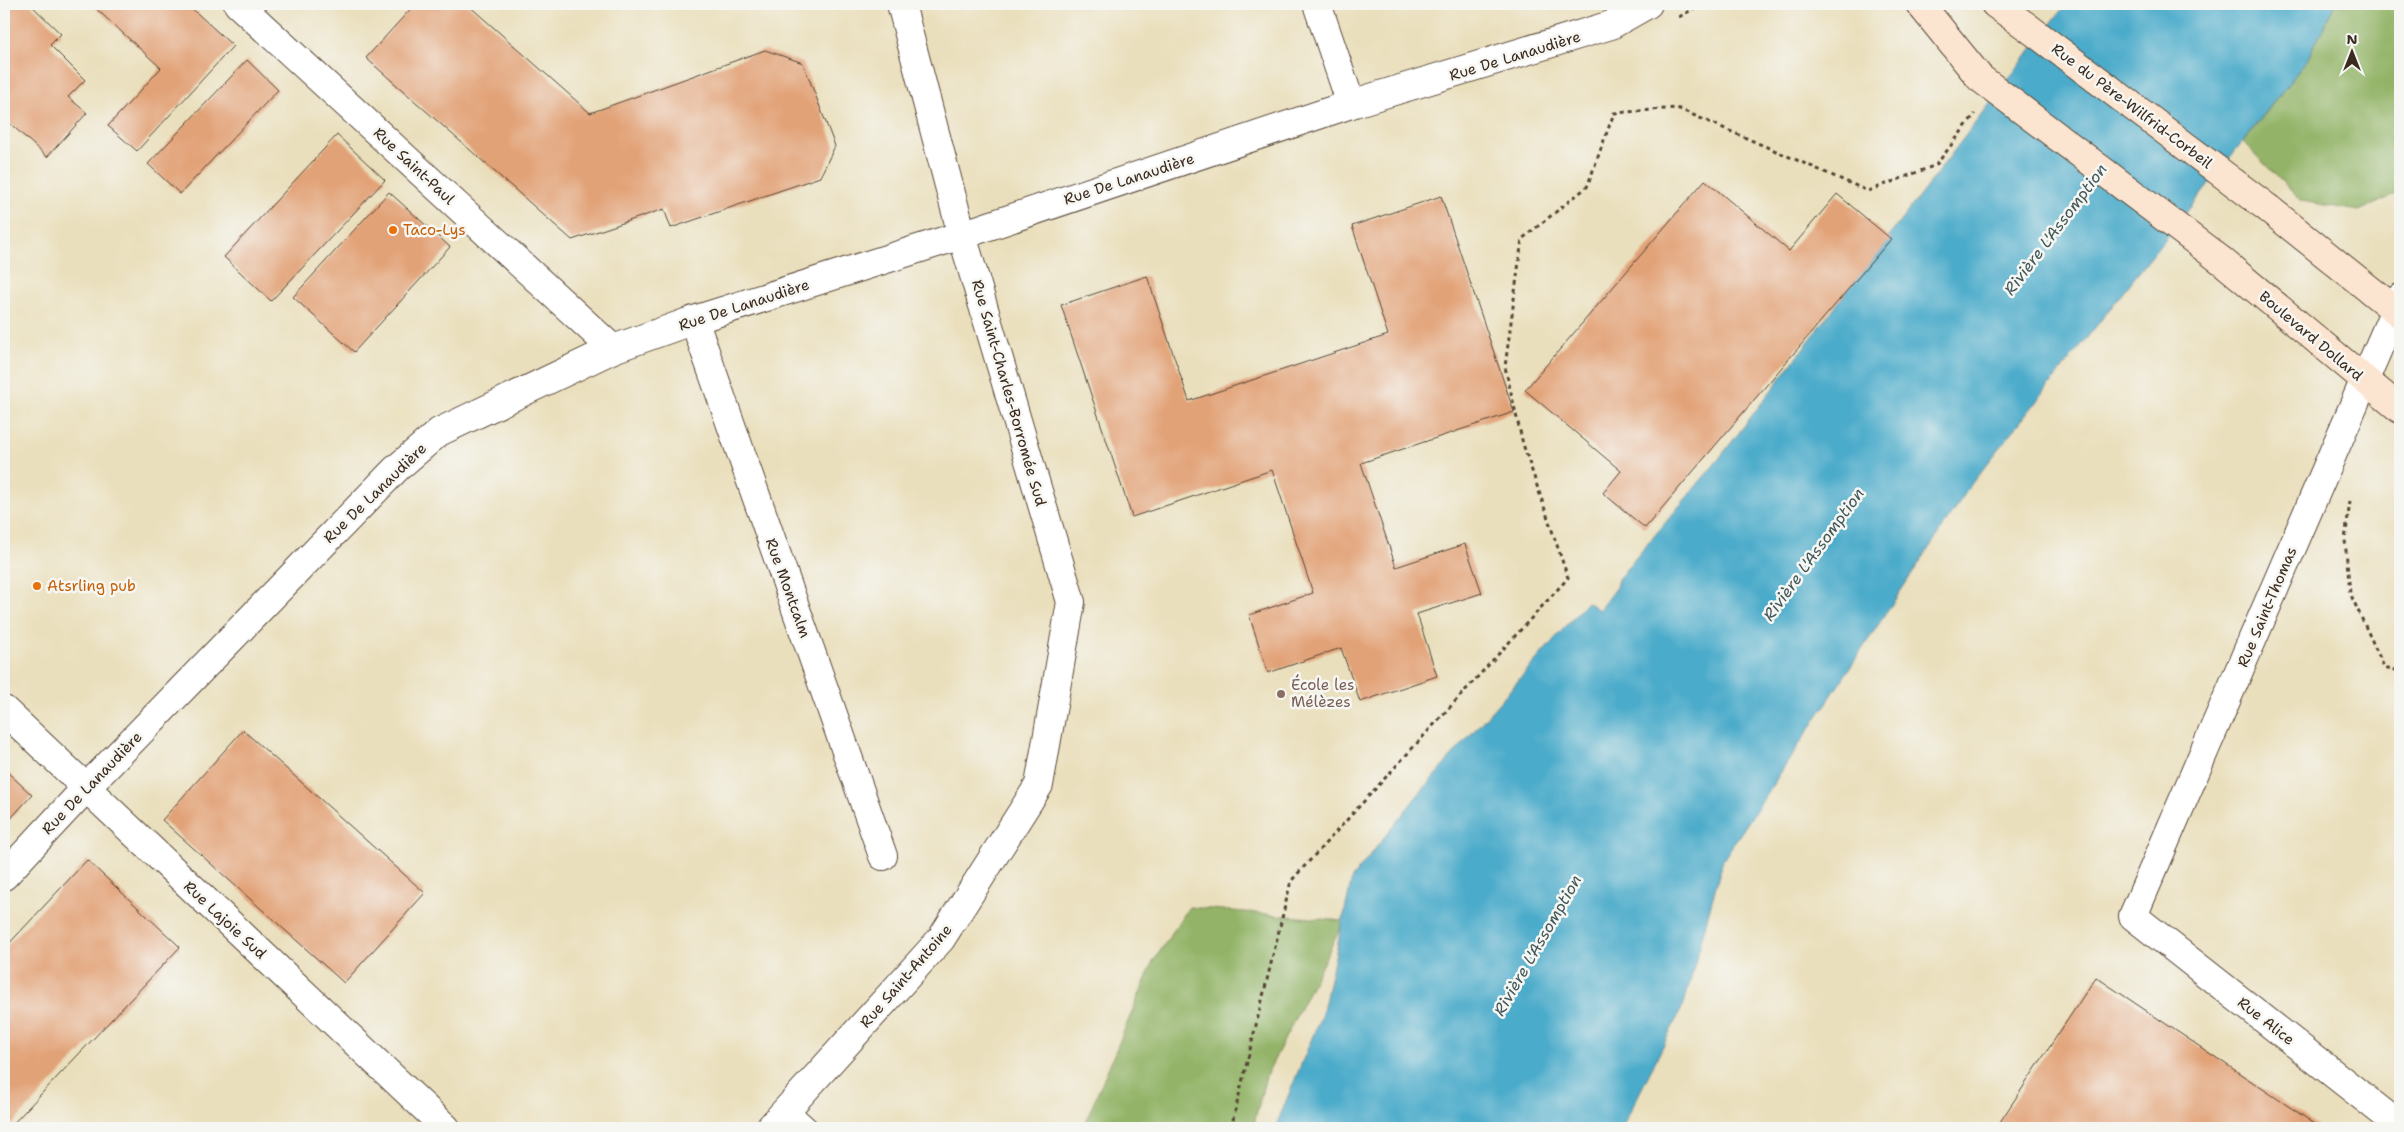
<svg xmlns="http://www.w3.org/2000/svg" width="2404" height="1132" viewBox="0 0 2404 1132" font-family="'Shantell Sans',sans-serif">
	<rect width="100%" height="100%" fill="#f6f6f2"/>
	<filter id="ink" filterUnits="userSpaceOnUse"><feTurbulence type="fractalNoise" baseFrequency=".02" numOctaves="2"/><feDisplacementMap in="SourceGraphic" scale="10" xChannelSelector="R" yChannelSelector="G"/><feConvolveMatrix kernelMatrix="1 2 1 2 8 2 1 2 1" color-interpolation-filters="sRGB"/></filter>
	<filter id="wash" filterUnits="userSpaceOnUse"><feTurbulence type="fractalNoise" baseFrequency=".0096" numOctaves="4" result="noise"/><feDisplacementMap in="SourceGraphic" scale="20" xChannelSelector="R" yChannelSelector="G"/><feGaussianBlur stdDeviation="1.12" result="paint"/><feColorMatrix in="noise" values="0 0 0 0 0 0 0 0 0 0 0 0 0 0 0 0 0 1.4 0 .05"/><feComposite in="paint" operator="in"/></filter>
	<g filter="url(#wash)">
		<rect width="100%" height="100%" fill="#eadfbc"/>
		<!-- forest -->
		<g fill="#93b468" stroke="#676f43">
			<path d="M2335 4H2400V186L2397 194 2359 211 2301 201 2243 142 2307 60Z"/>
			<path d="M1189 907 1344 921 1266 1076 1253 1128H1083L1153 962Z"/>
		</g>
		<!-- water -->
		<path fill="#4cabca" stroke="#446a74" d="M2066 4H2335L2307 60 1972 483 1723 860 1684 1004 1622 1128H1275L1323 1011 1352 878 1417 796 1587 602 1599 610 1616 587 1618 579 1718 460Z"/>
		<g id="blocks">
			<!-- building -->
			<g fill="#e2a277">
				<path d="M4 4H30L61 34 50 45 85 80 68 97 87 113 47 157 4 118Z"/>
				<path d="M91 4H187L233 46 137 151 108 126 161 68Z"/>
				<path d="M415 4H467L590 113 765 50 803 63 835 146 820 177 671 228 664 209 572 240 366 58Z"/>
				<path d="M247 60 278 90 180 194 148 164Z"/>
				<path d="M337 135 385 180 271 301 224 257Z"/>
				<path d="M1705 180 1789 251 1837 194 1891 239 1645 528 1603 493 1621 471 1525 390Z"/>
				<path d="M389 192 450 247 354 352 293 297Z"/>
				<path d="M1441 196 1514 412 1361 463 1396 567 1465 544 1482 593 1417 614 1437 676 1360 702 1341 648 1268 673 1249 615 1313 593 1272 470 1132 517 1061 305 1147 276 1189 401 1388 335 1352 226Z"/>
				<path d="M243 730 425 893 344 983 162 820Z"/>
				<path d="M4 769 32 795 4 826Z"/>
				<path d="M87 860 180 947 9 1128H4V949Z"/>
				<path d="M2096 977 2321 1128H1996Z"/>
			</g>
		</g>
	</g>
	<g filter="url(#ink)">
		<use href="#blocks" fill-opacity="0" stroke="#554536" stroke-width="1"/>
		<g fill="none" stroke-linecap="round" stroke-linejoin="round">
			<!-- service casing -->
			<g stroke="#554536" stroke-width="22">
				<path id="service" d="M788 1110 808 1128"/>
			</g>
			<!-- minor casing -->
			<g stroke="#554536" stroke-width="30">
				<g id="minor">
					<path d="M238 4 613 349"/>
					<path d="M1317 4 1351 104"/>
					<path d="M2400 298 2133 916 2400 1126"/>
					<path d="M694 320 883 856"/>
					<path d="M4 710 446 1128"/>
					<path d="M4 876 85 789 396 469 439 432 613 349 694 320 962 235"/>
				</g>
			</g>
			<!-- tertiary casing -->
			<g stroke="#554536" stroke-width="30">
				<g id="tertiary">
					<path d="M962 235 1351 104 1611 25 1648 4"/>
					<path d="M770 1128 941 939 1039 785 1071 602 962 235 901 4"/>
				</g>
			</g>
			<!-- secondary casing -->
			<g stroke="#554536" stroke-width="30">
				<g id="secondary">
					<path d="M1920 4 1980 78"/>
					<path d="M1995 4 2026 26"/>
					<path d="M2269 209 2400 314"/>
					<path d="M2222 261 2400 409"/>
				</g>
			</g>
			<!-- path -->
			<g stroke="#554536" stroke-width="3" stroke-dasharray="4 4" stroke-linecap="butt">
				<path d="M1679 17 1702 4"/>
				<path d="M2350 501 2345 540 2350 593 2384 667 2400 671"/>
				<path d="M1231 1128 1291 881 1568 578 1523 444 1505 367 1522 239 1587 187 1614 113 1677 108 1868 191 1936 165 1975 114"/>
			</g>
			<!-- service -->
			<use href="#service" stroke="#fff" stroke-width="20"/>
			<!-- minor -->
			<use href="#minor" stroke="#fff" stroke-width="28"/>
			<!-- tertiary -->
			<use href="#tertiary" stroke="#fff" stroke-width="28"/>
			<!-- secondary -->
			<use href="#secondary" stroke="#fce5d0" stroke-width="28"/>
			<!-- secondary-bridge casing -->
			<g stroke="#554536" stroke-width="30" stroke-linecap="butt">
				<g id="secondary-bridge">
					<path d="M2026 26 2269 209"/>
					<path d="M1980 78 2222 261"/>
				</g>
			</g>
			<!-- secondary-bridge -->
			<use href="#secondary-bridge" stroke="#fce5d0" stroke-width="28"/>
		</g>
	</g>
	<!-- markers -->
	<g fill="#e8710a" stroke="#f6f6f2" stroke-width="2">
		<circle cx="393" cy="230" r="5"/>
		<circle cx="37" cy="586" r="5"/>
	</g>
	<circle fill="#8d6e63" stroke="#f6f6f2" stroke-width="2" cx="1281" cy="694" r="5"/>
	<g text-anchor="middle" stroke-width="5" stroke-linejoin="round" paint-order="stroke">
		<!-- street labels -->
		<g font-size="15" fill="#3b2a1e" stroke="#f6f6f2">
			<text transform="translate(1515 56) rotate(-17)" y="5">Rue De Lanaudière</text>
			<text transform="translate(2132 106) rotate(37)" y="5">Rue du Père-Wilfrid-Corbeil</text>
			<text transform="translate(414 166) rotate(43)" y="5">Rue Saint-Paul</text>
			<text transform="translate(1129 179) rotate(-18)" y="5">Rue De Lanaudière</text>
			<text transform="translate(744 305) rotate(-18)" y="5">Rue De Lanaudière</text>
			<text transform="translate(2311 336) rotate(40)" y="5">Boulevard Dollard</text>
			<text transform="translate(1009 393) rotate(74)" y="5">Rue Saint-Charles-Borromée Sud</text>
			<text transform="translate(375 493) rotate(-44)" y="5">Rue De Lanaudière</text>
			<text transform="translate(788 588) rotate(70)" y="5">Rue Montcalm</text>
			<text transform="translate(2267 607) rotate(-67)" y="5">Rue Saint-Thomas</text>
			<text transform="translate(92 783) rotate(-46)" y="5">Rue De Lanaudière</text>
			<text transform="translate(225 920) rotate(43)" y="5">Rue Lajoie Sud</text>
			<text transform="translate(906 976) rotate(-49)" y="5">Rue Saint-Antoine</text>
			<text transform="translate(2266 1021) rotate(38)" y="5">Rue Alice</text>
		</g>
		<!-- food labels -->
		<g font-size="15" fill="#c56008" stroke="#f6f6f2" text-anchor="start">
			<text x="403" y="235">Taco-Lys</text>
			<text x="47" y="591">Atsrling pub</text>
		</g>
		<!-- education labels -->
		<g font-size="15" fill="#785e54" stroke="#f6f6f2" text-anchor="start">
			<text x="1291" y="690">École les<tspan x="1291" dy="17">Mélèzes</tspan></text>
		</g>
		<!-- water labels -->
		<g font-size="16" font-style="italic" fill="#41575a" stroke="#f6f6f2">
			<text transform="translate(2055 229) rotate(-53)" y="6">Rivière L'Assomption</text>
			<text transform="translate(1813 554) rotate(-54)" y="6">Rivière L'Assomption</text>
			<text transform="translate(1537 945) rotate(-60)" y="6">Rivière L'Assomption</text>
		</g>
	</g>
	<!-- margin -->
	<rect width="2404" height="1132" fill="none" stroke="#f6f6f2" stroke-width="20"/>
	<!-- north arrow -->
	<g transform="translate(2352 52)" stroke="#f6f6f2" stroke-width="4" paint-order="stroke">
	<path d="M0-4L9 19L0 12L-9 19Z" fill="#3b2a1e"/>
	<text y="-8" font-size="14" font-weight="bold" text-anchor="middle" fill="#3b2a1e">N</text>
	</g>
</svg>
